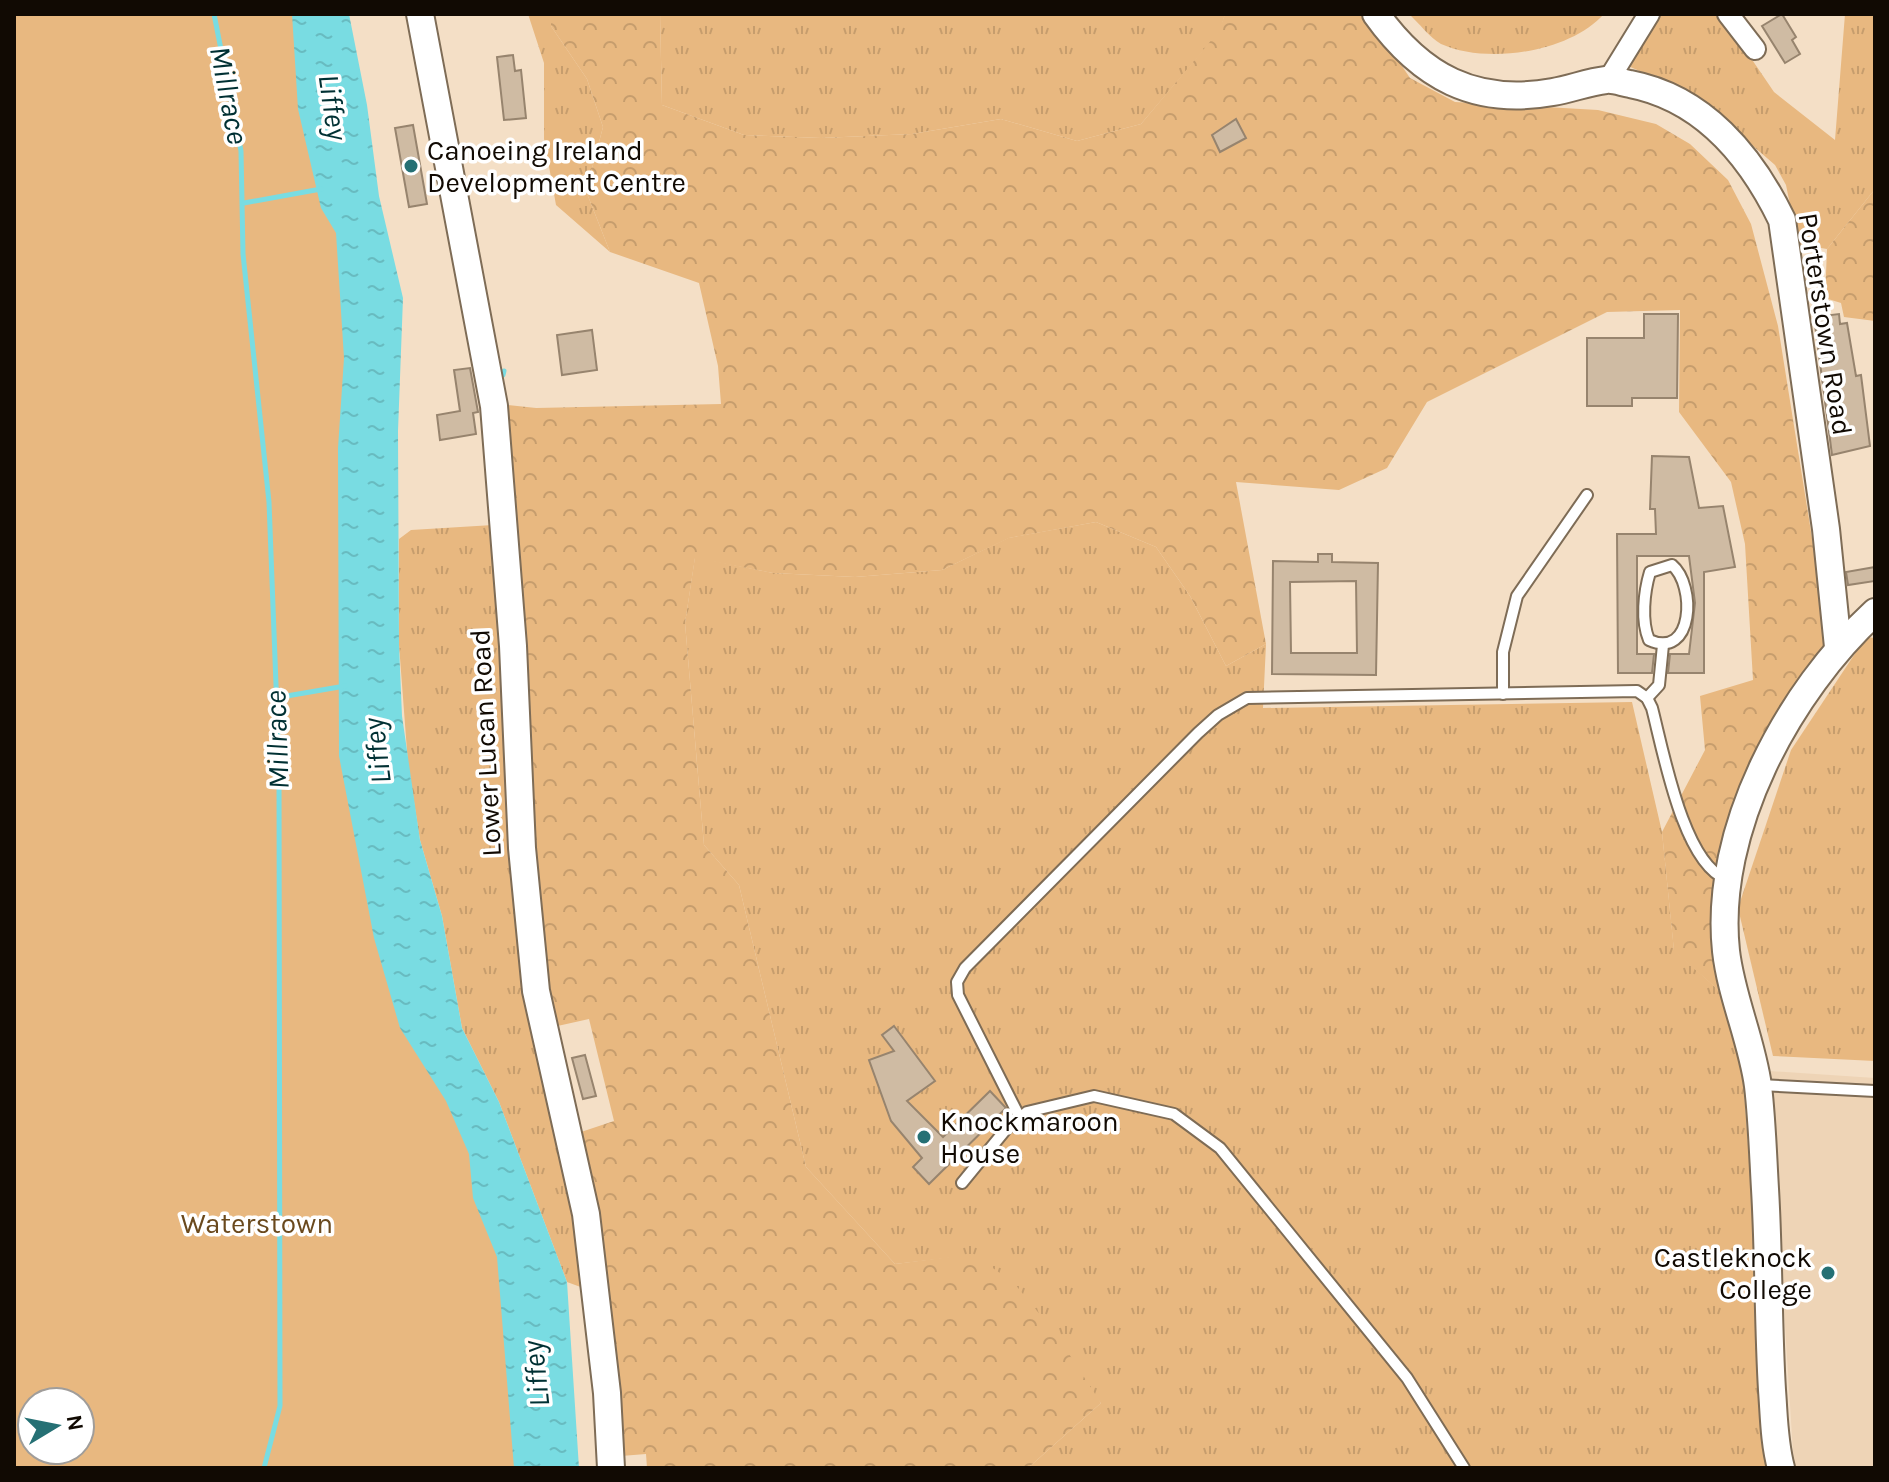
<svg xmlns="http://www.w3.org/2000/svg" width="1889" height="1482" viewBox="0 0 1889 1482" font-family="Karla,sans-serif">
	<defs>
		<pattern id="grass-tufts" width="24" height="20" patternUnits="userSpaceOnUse" patternTransform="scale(2)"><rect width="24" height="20" fill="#e8b880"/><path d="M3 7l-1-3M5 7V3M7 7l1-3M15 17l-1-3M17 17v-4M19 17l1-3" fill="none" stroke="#c69d6d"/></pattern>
		<pattern id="forest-crowns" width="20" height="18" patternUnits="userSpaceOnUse" patternTransform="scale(2)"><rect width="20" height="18" fill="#e8b880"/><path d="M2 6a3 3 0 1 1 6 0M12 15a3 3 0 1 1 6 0" fill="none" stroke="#c69d6d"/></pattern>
		<pattern id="water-ripples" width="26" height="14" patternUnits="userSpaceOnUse" patternTransform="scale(2)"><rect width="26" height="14" fill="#79dce2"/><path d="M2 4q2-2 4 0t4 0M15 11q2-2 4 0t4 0" fill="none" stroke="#68bbc0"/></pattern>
	</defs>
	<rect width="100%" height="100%" fill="#f4dfc6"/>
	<!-- built -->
	<path fill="#eed4b6" d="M1769 1071 1875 1078V1468H1794Z"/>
	<!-- grass -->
	<g fill="url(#grass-tufts)">
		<path d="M528 14H551V26L587 79 603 127 586 191 610 252 556 205 544 139V63Z"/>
		<path d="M660 14H1225L1220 31 1141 124 1077 141 1001 119 912 134 821 138 744 135 662 105Z"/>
		<path d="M1409 14H1604C1570 52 1488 65 1441 44 1430 38 1419 23 1409 14Z"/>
		<path d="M1658 14H1721L1774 92 1835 140 1845 14H1875V189L1827 249 1798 244 1786 185 1775 165 1715 113 1675 87 1626 65Z"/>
		<path d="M1096 522 1156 547 1190 596 1226 666 1266 644 1263 708 1632 702 1662 832 1674 950 1732 1002 1743 1077 1772 1468H1028L1101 1403 973 1255 895 1264 806 1167 739 885 704 845 685 623 695 557 773 573 855 577 942 570 1008 538Z"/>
		<path d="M493 525 565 1156 586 1289 567 1282 499 1102 462 1028 442 916 420 840 408 764 399 645V539L411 530Z"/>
		<path d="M1866 637 1875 638V1061L1773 1056 1738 908 1791 750Z"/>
	</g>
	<!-- forest -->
	<g fill="url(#forest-crowns)">
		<path d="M551 14H660L662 105 744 135 821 138 912 134 1001 119 1077 141 1141 124 1219 31 1225 14H1367L1410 78 1455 102 1598 110 1656 124 1690 144 1728 180 1751 224 1778 326 1829 644 1733 818 1732 1002 1674 951 1662 832 1705 750 1700 696 1753 680 1745 544 1731 482 1679 412 1680 310 1607 312 1427 402 1387 468 1339 490 1236 482 1266 644 1226 666 1190 596 1156 547 1096 522 1009 538 942 570 855 577 773 573 695 558 685 623 704 845 739 885 806 1167 895 1264 973 1254 1014 1283 1056 1334 1101 1403 1028 1468H647L646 1454 621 1456 581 1132 614 1121 589 1019 553 1027 536 908 508 405 536 408 721 404 718 366 699 283 610 252 586 191 603 127 587 79 551 26Z"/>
		<path d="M1875 189V321L1844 317 1841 303 1825 298 1827 249Z"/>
	</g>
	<!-- park -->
	<path fill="#e8b880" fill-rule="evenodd" d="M14 14H320L345 185 368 682 501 1175 540 1468H14ZM32 1402H80V1450H32Z"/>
	<!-- water -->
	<path fill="url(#water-ripples)" d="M292 14H349L367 105 379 196 403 298 398 431 399 645 402 716 420 840 442 916 462 1028 499 1102 567 1282 579 1468H514L497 1257 473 1198 469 1154 446 1101 400 1028 374 938 339 756 338 448 344 358 336 233 321 208 298 109Z"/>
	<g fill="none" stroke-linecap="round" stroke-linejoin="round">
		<!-- stream -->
		<g stroke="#79dce2" stroke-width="5">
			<path d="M214 14 241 151 243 254 269 502 279 763 280 1406 264 1468"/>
			<path d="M244 203 321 189"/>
			<path d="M503 375 504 371"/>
			<path d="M275 698 345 686"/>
		</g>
	</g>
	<!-- building -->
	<g fill="#cfbba3" stroke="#97846e" stroke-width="2" fill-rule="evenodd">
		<path d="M1782 14 1796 37 1792 40 1800 54 1785 63 1762 26Z"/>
		<path d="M513 55 515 71 521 70 526 118 504 120 497 57Z"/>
		<path d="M1236 119 1246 138 1220 152 1212 135Z"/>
		<path d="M413 125 427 204 409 207 395 128Z"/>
		<path d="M1644 314H1678L1677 398H1632V406H1587V338H1644Z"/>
		<path d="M1839 314 1840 324 1847 323 1856 376 1861 375 1870 446 1832 455 1814 317Z"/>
		<path d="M592 330 597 370 562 375 557 335Z"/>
		<path d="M470 368 478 412 473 413 476 434 440 440 437 415 460 411 454 370Z"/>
		<path d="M1652 456 1689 457 1699 508 1723 506 1735 567 1704 572V673H1668L1670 654H1689L1695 603 1689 556H1637V654H1654L1652 673H1618L1617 534H1656L1655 509H1650Z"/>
		<path d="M1318 554H1332V562L1378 563 1376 675 1272 674 1273 561 1318 562ZM1356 581 1357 653H1291L1290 582Z"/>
		<path d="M1875 567V581L1848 585 1846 572Z"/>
		<path d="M894 1026 935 1081 907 1101 943 1137 990 1091 1006 1108 929 1184 913 1167 922 1158 891 1121 869 1060 894 1051 882 1035Z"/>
		<path d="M585 1055 596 1096 583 1099 572 1058Z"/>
	</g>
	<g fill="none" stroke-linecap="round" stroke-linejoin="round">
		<!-- service casing -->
		<g stroke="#7e6c56" stroke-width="14">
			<g id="service">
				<path d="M1672 565C1696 585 1694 660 1649 640 1641 621 1644 592 1650 572Z"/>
				<path d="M1503 694V652L1517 596 1587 495"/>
				<path d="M1647 698 1659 685 1663 645"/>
				<path d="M1760 1085 1875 1091"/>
				<path d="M1019 1116 958 995 957 982 965 968 1198 733 1218 715 1247 698 1637 691 1647 698 1652 708C1663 750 1683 863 1726 879"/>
				<path d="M962 1183 1007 1128 1027 1112 1094 1096 1174 1114 1220 1148 1407 1378 1464 1468"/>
			</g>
		</g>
		<!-- minor casing -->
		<g stroke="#7e6c56" stroke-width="24">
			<g id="minor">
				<path d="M1728 14 1755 49"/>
				<path d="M1609 79 1649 14"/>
			</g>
		</g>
		<!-- tertiary casing -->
		<g stroke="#7e6c56" stroke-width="30">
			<g id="tertiary">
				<path d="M420 14 494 406 513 646 522 848 536 991 586 1214 607 1393 611 1468"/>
				<path d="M1376 14C1421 77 1475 106 1553 92 1571 89 1588 82 1606 80 1614 79 1623 83 1630 84 1703 98 1751 156 1782 220L1826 529 1838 647"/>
				<path d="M1781 1468C1774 1442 1774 1416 1772 1390 1768 1323 1769 1256 1765 1189 1763 1155 1762 1120 1758 1086 1752 1041 1731 996 1726 951 1713 830 1789 691 1875 612"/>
			</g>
		</g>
		<!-- service -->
		<use href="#service" stroke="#fff" stroke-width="10"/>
		<!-- minor -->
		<use href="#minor" stroke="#fff" stroke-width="20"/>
		<!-- tertiary -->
		<use href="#tertiary" stroke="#fff" stroke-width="26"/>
	</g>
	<!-- markers -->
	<g fill="#257074" stroke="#fff" stroke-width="3">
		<circle cx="411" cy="166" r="8"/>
		<circle cx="924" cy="1137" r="8"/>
		<circle cx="1828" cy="1273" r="8"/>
	</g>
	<g text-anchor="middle" stroke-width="7" stroke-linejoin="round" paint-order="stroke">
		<!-- poi labels -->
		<g font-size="28" fill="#110a03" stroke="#fff" text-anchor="start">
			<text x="427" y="160">Canoeing Ireland<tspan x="427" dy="32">Development Centre</tspan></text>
			<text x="940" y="1131">Knockmaroon<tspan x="940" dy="32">House</tspan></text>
			<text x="1812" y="1267" text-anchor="end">Castleknock<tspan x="1812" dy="32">College</tspan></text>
		</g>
		<!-- street labels -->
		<g font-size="28" fill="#110a03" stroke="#fff">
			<text transform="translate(1826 324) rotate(81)" y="10">Porterstown Road</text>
			<text transform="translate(485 743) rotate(-93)" y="10">Lower Lucan Road</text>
		</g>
		<!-- park labels -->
		<g font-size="28" fill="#6a491d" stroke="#fff">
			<text x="257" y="1233">Waterstown</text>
		</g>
		<!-- water labels -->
		<g font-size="30" font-style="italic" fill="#003033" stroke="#fff">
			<text transform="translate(229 95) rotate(79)" y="10">Millrace</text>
			<text transform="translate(333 107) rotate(82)" y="10">Liffey</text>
			<text transform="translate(277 740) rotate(-92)" y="10">Millrace</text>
			<text transform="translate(377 751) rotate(-97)" y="10">Liffey</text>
			<text transform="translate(536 1374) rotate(-96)" y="10">Liffey</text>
		</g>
	</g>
	<!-- border -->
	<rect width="1889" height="1482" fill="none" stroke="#110a03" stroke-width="32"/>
	<!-- north arrow -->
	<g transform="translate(56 1426) rotate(80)"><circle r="38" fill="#ffffff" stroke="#a09d9a" stroke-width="2"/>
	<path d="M0-6L14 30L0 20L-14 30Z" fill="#257074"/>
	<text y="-12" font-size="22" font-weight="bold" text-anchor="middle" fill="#110a03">N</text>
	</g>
</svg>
